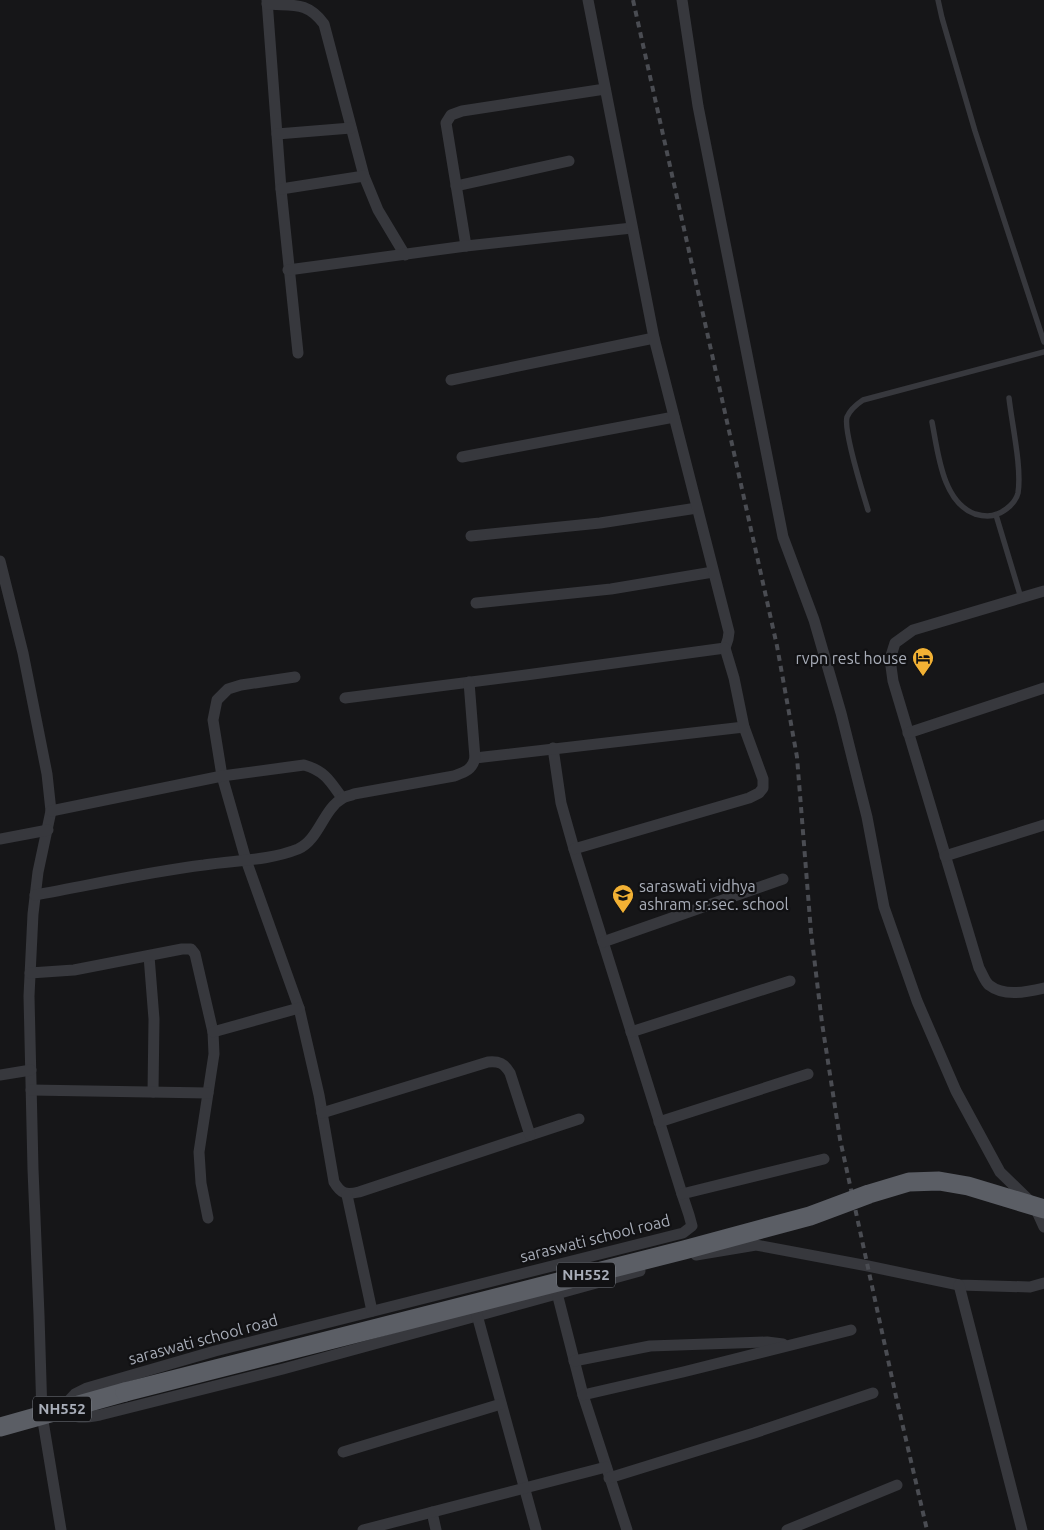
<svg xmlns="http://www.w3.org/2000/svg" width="1044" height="1530" viewBox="0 0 1044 1530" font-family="Ubuntu,sans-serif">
	<rect width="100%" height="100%" fill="#161618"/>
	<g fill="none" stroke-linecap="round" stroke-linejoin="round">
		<!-- service -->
		<g stroke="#37383d" stroke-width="5.5">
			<path d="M938 0 942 18 975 131 1044 342"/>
			<path d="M932 422C938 452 942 502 975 514 982 516 991 517 997 514 1006 511 1016 502 1018 493 1022 468 1012 425 1009 398"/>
			<path d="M868 510C863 493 843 431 847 417 850 410 857 404 863 400L1044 352"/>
			<path d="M996 515 1021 598"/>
		</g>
		<!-- minor -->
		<g stroke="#37383d" stroke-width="11">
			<path d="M267 0 281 189 298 353"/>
			<path d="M682 0 698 106 783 537 814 620 841 713 867 817 884 907 917 1001 956 1091 1000 1172 1034 1205 1044 1227"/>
			<path d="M267 4C293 6 307 1 324 24L364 176 378 210 405 255"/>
			<path d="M277 134 351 128"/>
			<path d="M456 186 569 161"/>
			<path d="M281 189 364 176"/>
			<path d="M466 246 446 123 451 115 462 111 605 89"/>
			<path d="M288 270 466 246 632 228"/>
			<path d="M451 380 654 338"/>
			<path d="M462 457 674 417"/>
			<path d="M471 536 600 523 697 508"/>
			<path d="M0 561 23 653 47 774 51 811 38 872 33 914 29 996 33 1169 39 1315 42 1415 61 1530"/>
			<path d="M1044 591 913 630 895 643 890 659 893 681 979 968C982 973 985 982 989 985 1004 997 1027 992 1044 988"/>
			<path d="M476 603 611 589 713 572"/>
			<path d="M295 677 241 685 228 689 217 700 213 720 222 776 246 860 299 1008 319 1095 334 1182C341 1194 346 1195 359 1192L579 1119"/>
			<path d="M345 698 526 675 725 648 728 639 729 632 654 338 588 0"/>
			<path d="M908 733 1044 688"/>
			<path d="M553 748 561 803 574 849 682 1194 689 1215 692 1226 683 1233 215 1351 87 1388 75 1394 60 1410C75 1419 83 1418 100 1415L283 1369 640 1271"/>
			<path d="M475 758 744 727"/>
			<path d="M51 811 222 776 304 765C325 771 330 781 342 798"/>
			<path d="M0 839 48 830"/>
			<path d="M574 849 749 798 759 793 763 788V779L744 727 734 678 725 648"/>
			<path d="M945 856 1044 825"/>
			<path d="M35 895C91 885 147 872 204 865 235 860 268 861 298 849 319 840 323 809 343 798 346 796 350 796 354 794L454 776C465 772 472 770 475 758L469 682"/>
			<path d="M603 942 783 879"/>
			<path d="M149 956 154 1019 153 1092"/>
			<path d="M30 973 74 970 182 949H191L195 954 213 1032 214 1054 199 1152 201 1183 208 1218"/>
			<path d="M213 1032 299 1008"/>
			<path d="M631 1032 790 981"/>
			<path d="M0 1075 31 1070"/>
			<path d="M31 1090 208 1093"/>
			<path d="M322 1113 488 1062C499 1061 504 1063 510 1073L530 1135"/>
			<path d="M659 1122 808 1074"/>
			<path d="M682 1194 824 1159"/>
			<path d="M347 1195 372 1311"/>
			<path d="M696 1255 756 1245 868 1266 959 1285 1030 1287 1044 1283"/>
			<path d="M959 1285 1022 1530"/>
			<path d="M557 1293 583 1395 627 1530"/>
			<path d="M477 1315 536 1530"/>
			<path d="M574 1361 650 1346 767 1342 783 1344"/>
			<path d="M583 1395 683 1372 851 1330"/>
			<path d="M343 1452 501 1404"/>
			<path d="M609 1478 754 1433 873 1393"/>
			<path d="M432 1512 436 1530"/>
			<path d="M363 1530 606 1467"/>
			<path d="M787 1530 897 1485"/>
		</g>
		<!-- trunk -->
		<path stroke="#5b5e65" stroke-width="19" d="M0 1427 125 1392"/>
		<!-- rail -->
		<path stroke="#4a4c52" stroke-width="4" stroke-dasharray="6 5" stroke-linecap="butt" d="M633 0 777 646 797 757 811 932 822 1023 840 1139 897 1401 927 1530"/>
		<!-- trunk-bridge -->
		<path stroke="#5b5e65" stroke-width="19" d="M125 1392 684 1250 810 1216 869 1194 909 1182 939 1181 968 1186 1044 1209"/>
	</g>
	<!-- icons -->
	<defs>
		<g id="hotel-pin" transform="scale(1.125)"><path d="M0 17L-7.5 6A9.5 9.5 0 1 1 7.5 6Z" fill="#f2b134" stroke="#111113"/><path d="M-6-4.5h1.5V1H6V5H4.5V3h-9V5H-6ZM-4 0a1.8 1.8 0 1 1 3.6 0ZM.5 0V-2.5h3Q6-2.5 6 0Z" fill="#111"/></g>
		<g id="school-pin" transform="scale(1.125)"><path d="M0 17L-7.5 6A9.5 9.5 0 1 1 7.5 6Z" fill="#f2b134" stroke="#111113"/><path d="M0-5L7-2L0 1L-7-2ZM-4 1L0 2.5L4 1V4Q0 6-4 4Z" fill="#111"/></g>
	</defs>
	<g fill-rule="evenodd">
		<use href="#hotel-pin" x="923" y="658"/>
		<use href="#school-pin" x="623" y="895"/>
	</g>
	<g text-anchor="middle" stroke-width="4.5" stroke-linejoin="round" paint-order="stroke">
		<!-- shield labels -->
		<g fill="#111113" stroke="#7b7e86" stroke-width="1">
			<rect x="557" y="1262.5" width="58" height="25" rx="4"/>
			<rect x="33" y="1396.5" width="58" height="25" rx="4"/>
		</g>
		<g font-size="15" font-weight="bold" fill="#a8adb8">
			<text x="586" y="1280">NH552</text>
			<text x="62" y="1414">NH552</text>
		</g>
		<!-- poi labels -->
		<g font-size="16" fill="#a8adb8" stroke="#111113" text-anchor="end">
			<text x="907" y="664">rvpn rest house</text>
			<text x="639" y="892" text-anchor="start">saraswati vidhya<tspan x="639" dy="18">ashram sr.sec. school</tspan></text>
		</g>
		<!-- street labels -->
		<g font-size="16" fill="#a8adb8" stroke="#111113">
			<text transform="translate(595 1238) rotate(-14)" y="6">saraswati school road</text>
			<text transform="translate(203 1339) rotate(-15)" y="6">saraswati school road</text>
		</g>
	</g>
</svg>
